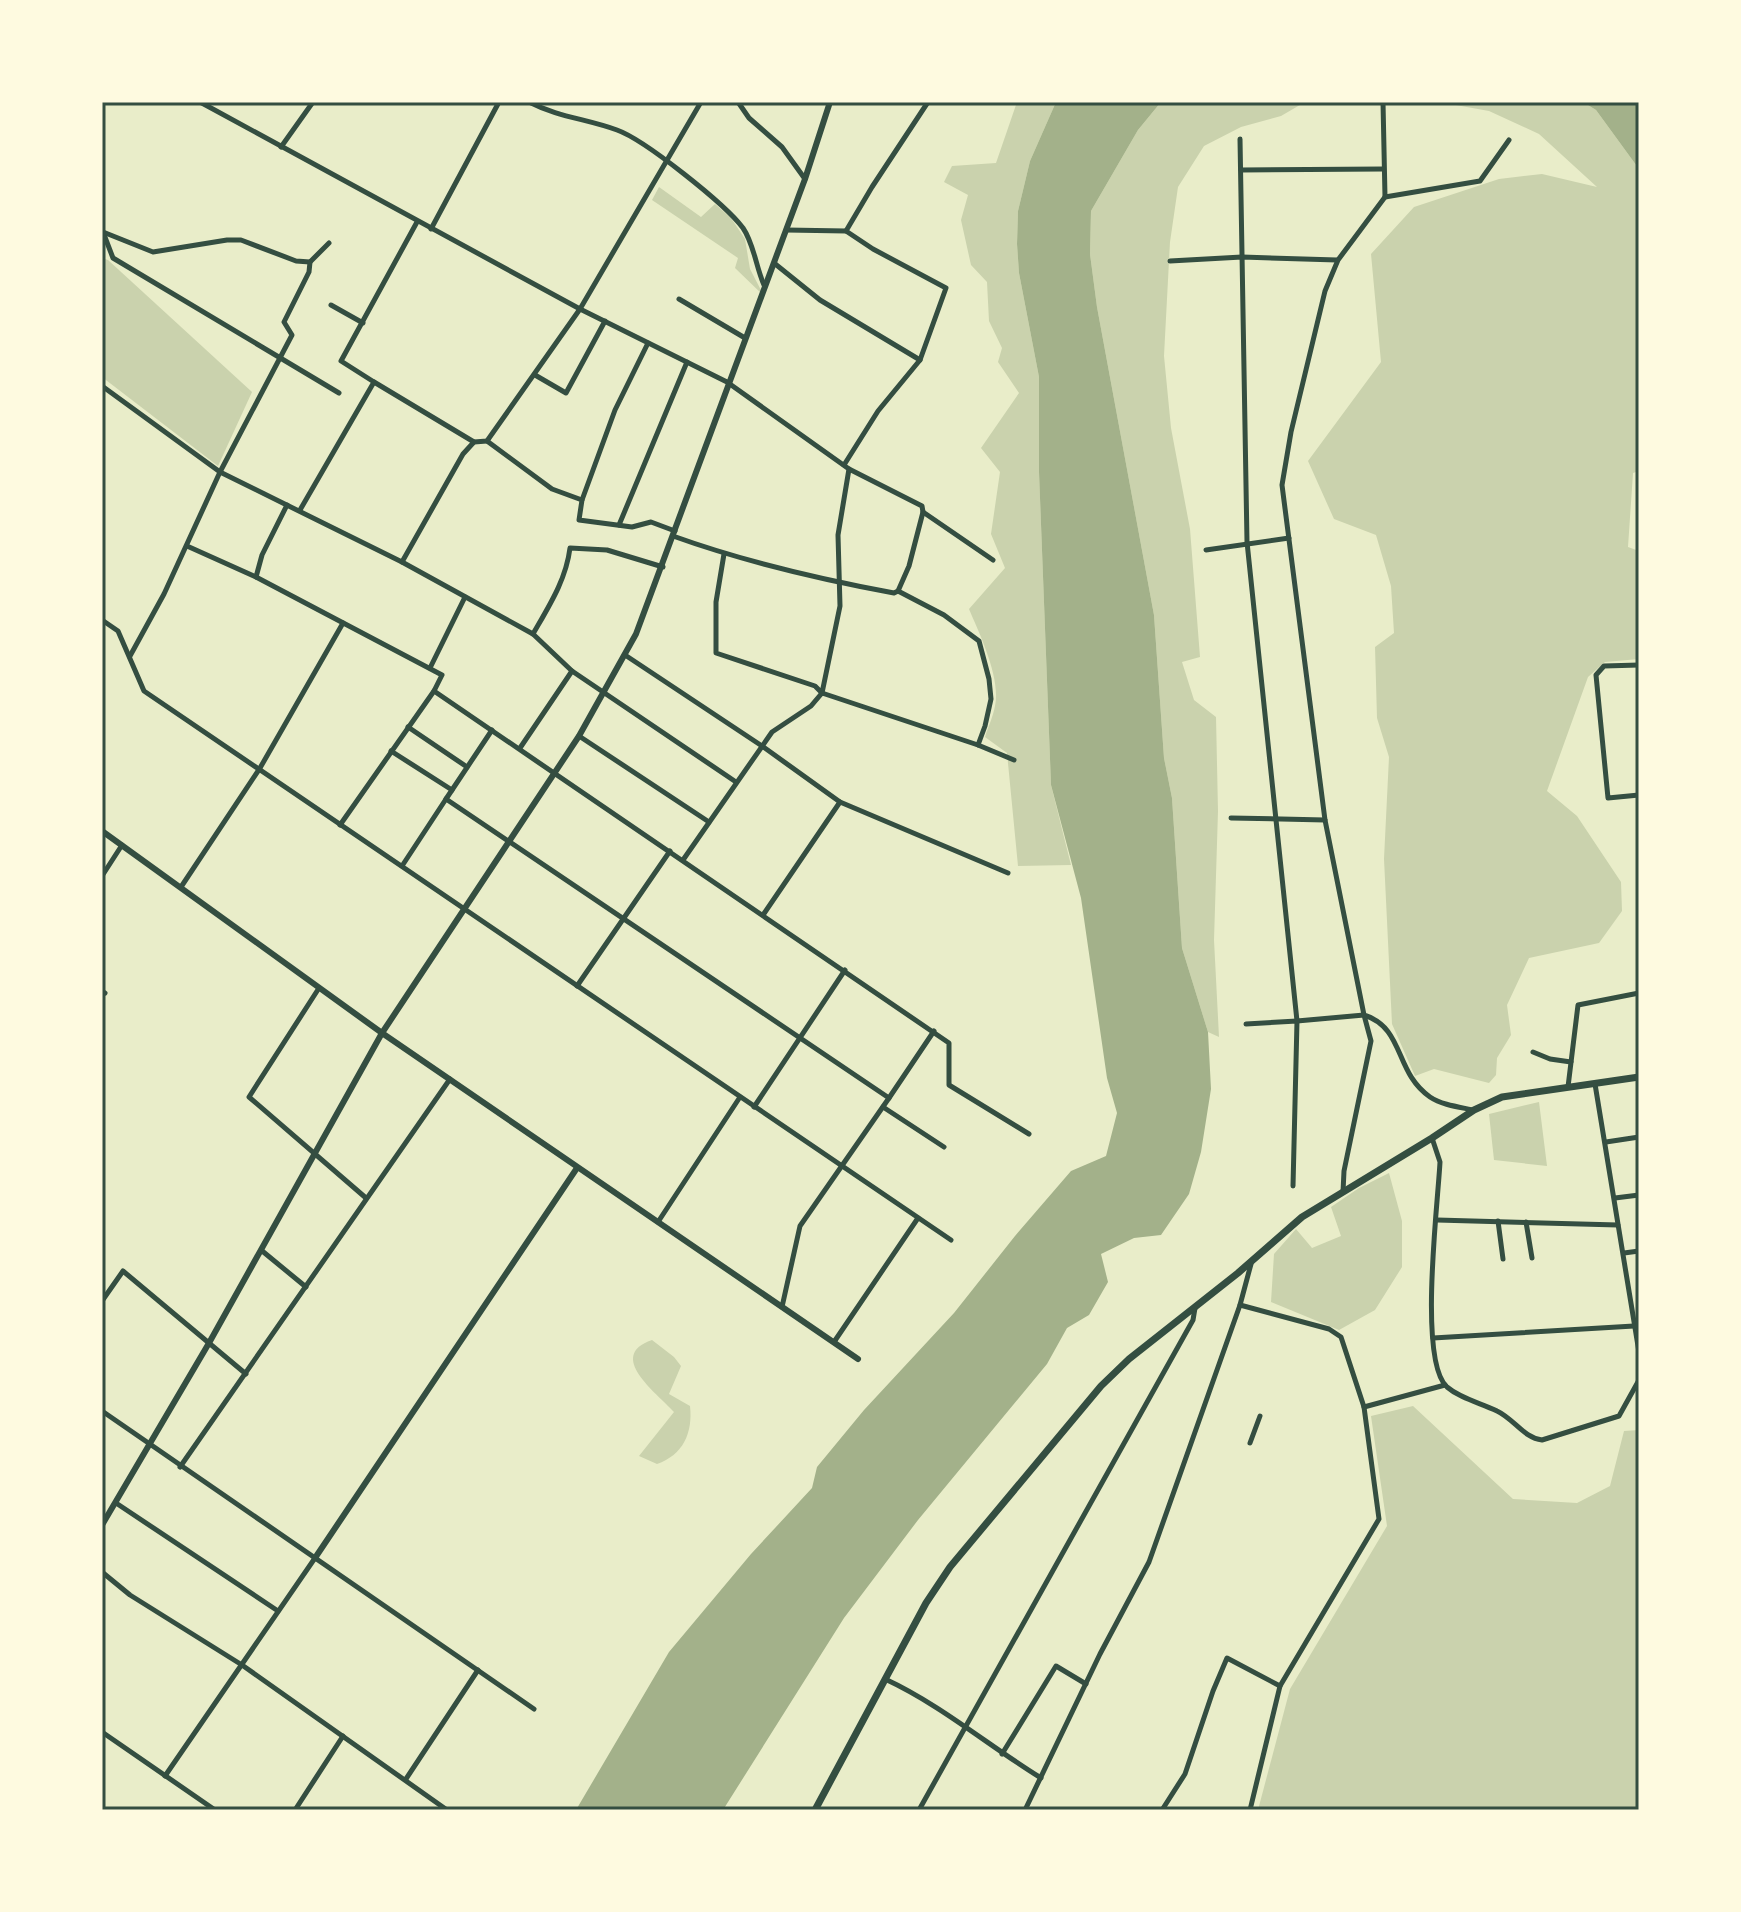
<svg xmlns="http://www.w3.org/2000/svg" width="1741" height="1912" viewBox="0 0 1741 1912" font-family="Barlow,sans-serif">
	<rect width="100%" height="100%" fill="#e9edc9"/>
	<!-- green -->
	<g fill="#cad2ad">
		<path d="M1017 102H1056L1030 161 1018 211 1017 244 1019 273 1039 377V472L1051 785 1071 865 1018 866 1007 753 985 737C988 727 993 717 995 706 1001 678 980 635 969 609L1005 568 991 534 1000 472 981 448 1019 393 998 362 1002 348 989 321 987 282 971 265 961 220 968 195 944 182 952 166 996 163Z"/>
		<path d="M1161 102H1305L1281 116 1241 127 1204 146 1178 187 1170 242 1164 356 1171 428 1190 529 1200 657 1182 662 1194 700 1216 717 1218 811 1214 940 1219 1037 1208 1032 1182 948 1172 798 1164 758 1154 615 1097 307 1090 254 1091 211 1138 130Z"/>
		<path d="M1439 102H1583L1596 110 1639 169V471L1633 473 1628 547 1639 551V659L1605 662 1588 677 1547 791 1577 816 1621 882 1622 911 1599 943 1529 958 1507 1005 1511 1035 1497 1058 1496 1075 1489 1083 1434 1069 1415 1076 1392 1024 1384 859 1389 757 1377 718 1375 647 1394 633 1391 586 1376 535 1334 519 1308 461 1381 362 1371 254 1414 207 1499 179 1542 174 1597 187 1539 134 1489 111Z"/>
		<path d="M659 187 701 217 715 204 731 218 745 239 750 269 764 296 735 268 738 258 652 200Z"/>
		<path d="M102 258 108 260 252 392 218 466 102 377Z"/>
		<path d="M1539 1102 1547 1166 1494 1160 1489 1114Z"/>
		<path d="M1389 1173 1402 1221V1267L1375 1310 1339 1330 1271 1302 1274 1254 1296 1229 1312 1248 1341 1236 1331 1207 1359 1188Z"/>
		<path d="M652 1340 674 1357 681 1366 669 1394 690 1406C693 1433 683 1455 657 1464L639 1456 674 1412C656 1392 606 1356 652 1340Z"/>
		<path d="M1413 1406 1513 1499 1577 1503 1610 1486 1624 1431 1639 1430V1810H1258L1290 1689 1387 1526 1371 1416Z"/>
	</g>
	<!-- water -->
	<g fill="#a3b18a">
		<path d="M1056 102H1161L1138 130 1091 211 1090 254 1097 307 1154 615 1164 758 1172 798 1182 948 1208 1032 1211 1089 1201 1152 1189 1194 1161 1235 1134 1238 1101 1254 1108 1282 1089 1315 1067 1328 1047 1364 918 1520 844 1618 723 1810H576L669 1652 751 1554 812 1488 817 1467 864 1410 954 1313 1015 1236 1071 1171 1106 1156 1117 1113 1107 1078 1081 898 1051 785 1039 472V377L1019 273 1017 244 1018 211 1030 161Z"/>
		<path d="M1583 102H1639V169L1596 110Z"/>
	</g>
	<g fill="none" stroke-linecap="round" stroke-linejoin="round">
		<!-- minor -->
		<g stroke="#344e41" stroke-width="5">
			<path d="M200 102 580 309 727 382 849 469 922 506 923 512 993 560"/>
			<path d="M529 102C558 117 587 119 617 130 645 140 725 204 743 228 754 244 756 267 764 285"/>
			<path d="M738 102 749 118 782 147 805 179"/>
			<path d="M1383 102 1385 197 1338 260 1325 291 1291 432 1282 485 1325 820 1364 1015C1405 1028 1394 1072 1430 1097 1442 1105 1459 1107 1473 1110"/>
			<path d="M1240 139 1247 542 1297 1021 1364 1015 1371 1041 1344 1171 1343 1192"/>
			<path d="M281 147 313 102"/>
			<path d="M1241 170 1383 169"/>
			<path d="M1385 197 1480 181 1509 140"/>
			<path d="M431 229 499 102"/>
			<path d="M786 230 846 231 872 187 928 102"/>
			<path d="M103 232 113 258 339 393"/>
			<path d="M103 232 153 252 227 240H241L296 261 310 262 329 243"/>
			<path d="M1170 261 1242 257 1337 260"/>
			<path d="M774 263 820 300 920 360"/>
			<path d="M679 299 745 338"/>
			<path d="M331 305 363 323"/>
			<path d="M535 375 566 393 605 321"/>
			<path d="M374 382 474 442"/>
			<path d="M102 386 220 472 402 562 533 634 572 671 736 782"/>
			<path d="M487 441 552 489 582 500 579 520 632 527 651 522 675 531"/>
			<path d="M844 465 878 411 920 360 946 288 873 249 846 231"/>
			<path d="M582 500 615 410 648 343"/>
			<path d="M300 510 374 382 341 361 417 222"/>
			<path d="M619 525 687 362"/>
			<path d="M673 536C745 562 819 579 894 593L898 591 944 615 979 641 989 679 991 699 985 726 978 745"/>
			<path d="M187 546 256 577 442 675 434 691 949 1043V1085L1029 1134"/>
			<path d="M1206 550 1289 538"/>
			<path d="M724 554 716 602V653L815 686 822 693 840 606 838 535 849 469"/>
			<path d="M402 562 463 454 474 442 487 441 580 309 701 102"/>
			<path d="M256 577 262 555 287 505"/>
			<path d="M898 591 909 566 923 512"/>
			<path d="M102 620 118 631 144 691 951 1240"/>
			<path d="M533 634C549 606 566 580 570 548L607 550 663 567"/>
			<path d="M625 655 762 746 840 802 1008 873"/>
			<path d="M130 656 164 594 220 472 292 335 284 322 309 272 310 262"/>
			<path d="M1639 665 1604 666 1596 675 1608 798 1639 795"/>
			<path d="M430 668 465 597"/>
			<path d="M408 727 467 767"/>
			<path d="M579 736 709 822"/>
			<path d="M520 748 572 671"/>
			<path d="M391 751 452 790 446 799"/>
			<path d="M452 790 492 730"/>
			<path d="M1231 818 1325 820"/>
			<path d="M340 825 434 691"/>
			<path d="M683 860 772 732 811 706 822 693 978 745 1014 760"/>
			<path d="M402 866 446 799 889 1098 800 1226 782 1307"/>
			<path d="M102 876 122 845"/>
			<path d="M181 887 260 768 343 623"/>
			<path d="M763 915 840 802"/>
			<path d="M577 986 670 851"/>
			<path d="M319 988 249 1097 366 1198"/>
			<path d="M102 991 105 993"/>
			<path d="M1246 1024 1297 1021 1293 1186"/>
			<path d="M1533 1052 1550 1059 1571 1062"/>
			<path d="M1595 1084 1639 1352"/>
			<path d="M1568 1087 1578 1005 1639 993"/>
			<path d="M889 1098 934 1031"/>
			<path d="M754 1107 845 970"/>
			<path d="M883 1107 944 1147"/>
			<path d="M1432 1138 1440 1162C1438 1203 1418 1361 1447 1387 1461 1399 1481 1403 1497 1411 1514 1419 1524 1438 1542 1440L1619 1416 1639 1380"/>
			<path d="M1606 1142 1639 1137"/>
			<path d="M1615 1198 1639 1195"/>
			<path d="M1437 1220 1618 1225"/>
			<path d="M1498 1221 1503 1259"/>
			<path d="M658 1222 740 1097"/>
			<path d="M1526 1222 1532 1258"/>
			<path d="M261 1250 306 1287"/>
			<path d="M1624 1253 1639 1251"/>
			<path d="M102 1301 123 1271 246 1374"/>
			<path d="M1240 1305 1329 1329 1341 1337 1364 1407 1379 1519 1280 1686 1250 1810"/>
			<path d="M1433 1338 1634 1326"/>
			<path d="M834 1342 918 1218"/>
			<path d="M1364 1407 1445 1385"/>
			<path d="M102 1411 534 1709"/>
			<path d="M1250 1443 1260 1416"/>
			<path d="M180 1467 450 1079"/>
			<path d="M116 1503 278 1611"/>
			<path d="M102 1572 130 1595 242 1665 447 1810"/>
			<path d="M885 1679C941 1705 989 1746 1041 1778"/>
			<path d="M102 1732 215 1810"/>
			<path d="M1002 1754 1056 1666 1086 1684"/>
			<path d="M165 1776 315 1558"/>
			<path d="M406 1779 478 1670"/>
			<path d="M295 1810 343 1736"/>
			<path d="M919 1810 1193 1320 1195 1308"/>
			<path d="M1025 1810 1100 1654 1149 1562 1240 1305 1251 1264"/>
			<path d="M1162 1810 1185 1774 1213 1691 1227 1658 1280 1686"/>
		</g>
		<!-- tertiary -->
		<g stroke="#344e41" stroke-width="6">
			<path d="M102 831 382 1033 858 1359"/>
			<path d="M102 1525 209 1343 382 1033 579 736 636 634 805 179 830 102"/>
			<path d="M315 1558 577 1168"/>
		</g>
		<!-- secondary -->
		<path stroke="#344e41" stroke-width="7" d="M815 1810 926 1603 950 1567 1101 1386 1129 1359 1238 1273 1302 1217 1432 1138 1474 1110 1502 1097 1639 1077"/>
	</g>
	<!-- border -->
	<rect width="1741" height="1912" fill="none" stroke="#fefae0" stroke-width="208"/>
	<rect x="104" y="104" width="1533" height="1704" fill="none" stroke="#344e41" stroke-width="3"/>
</svg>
